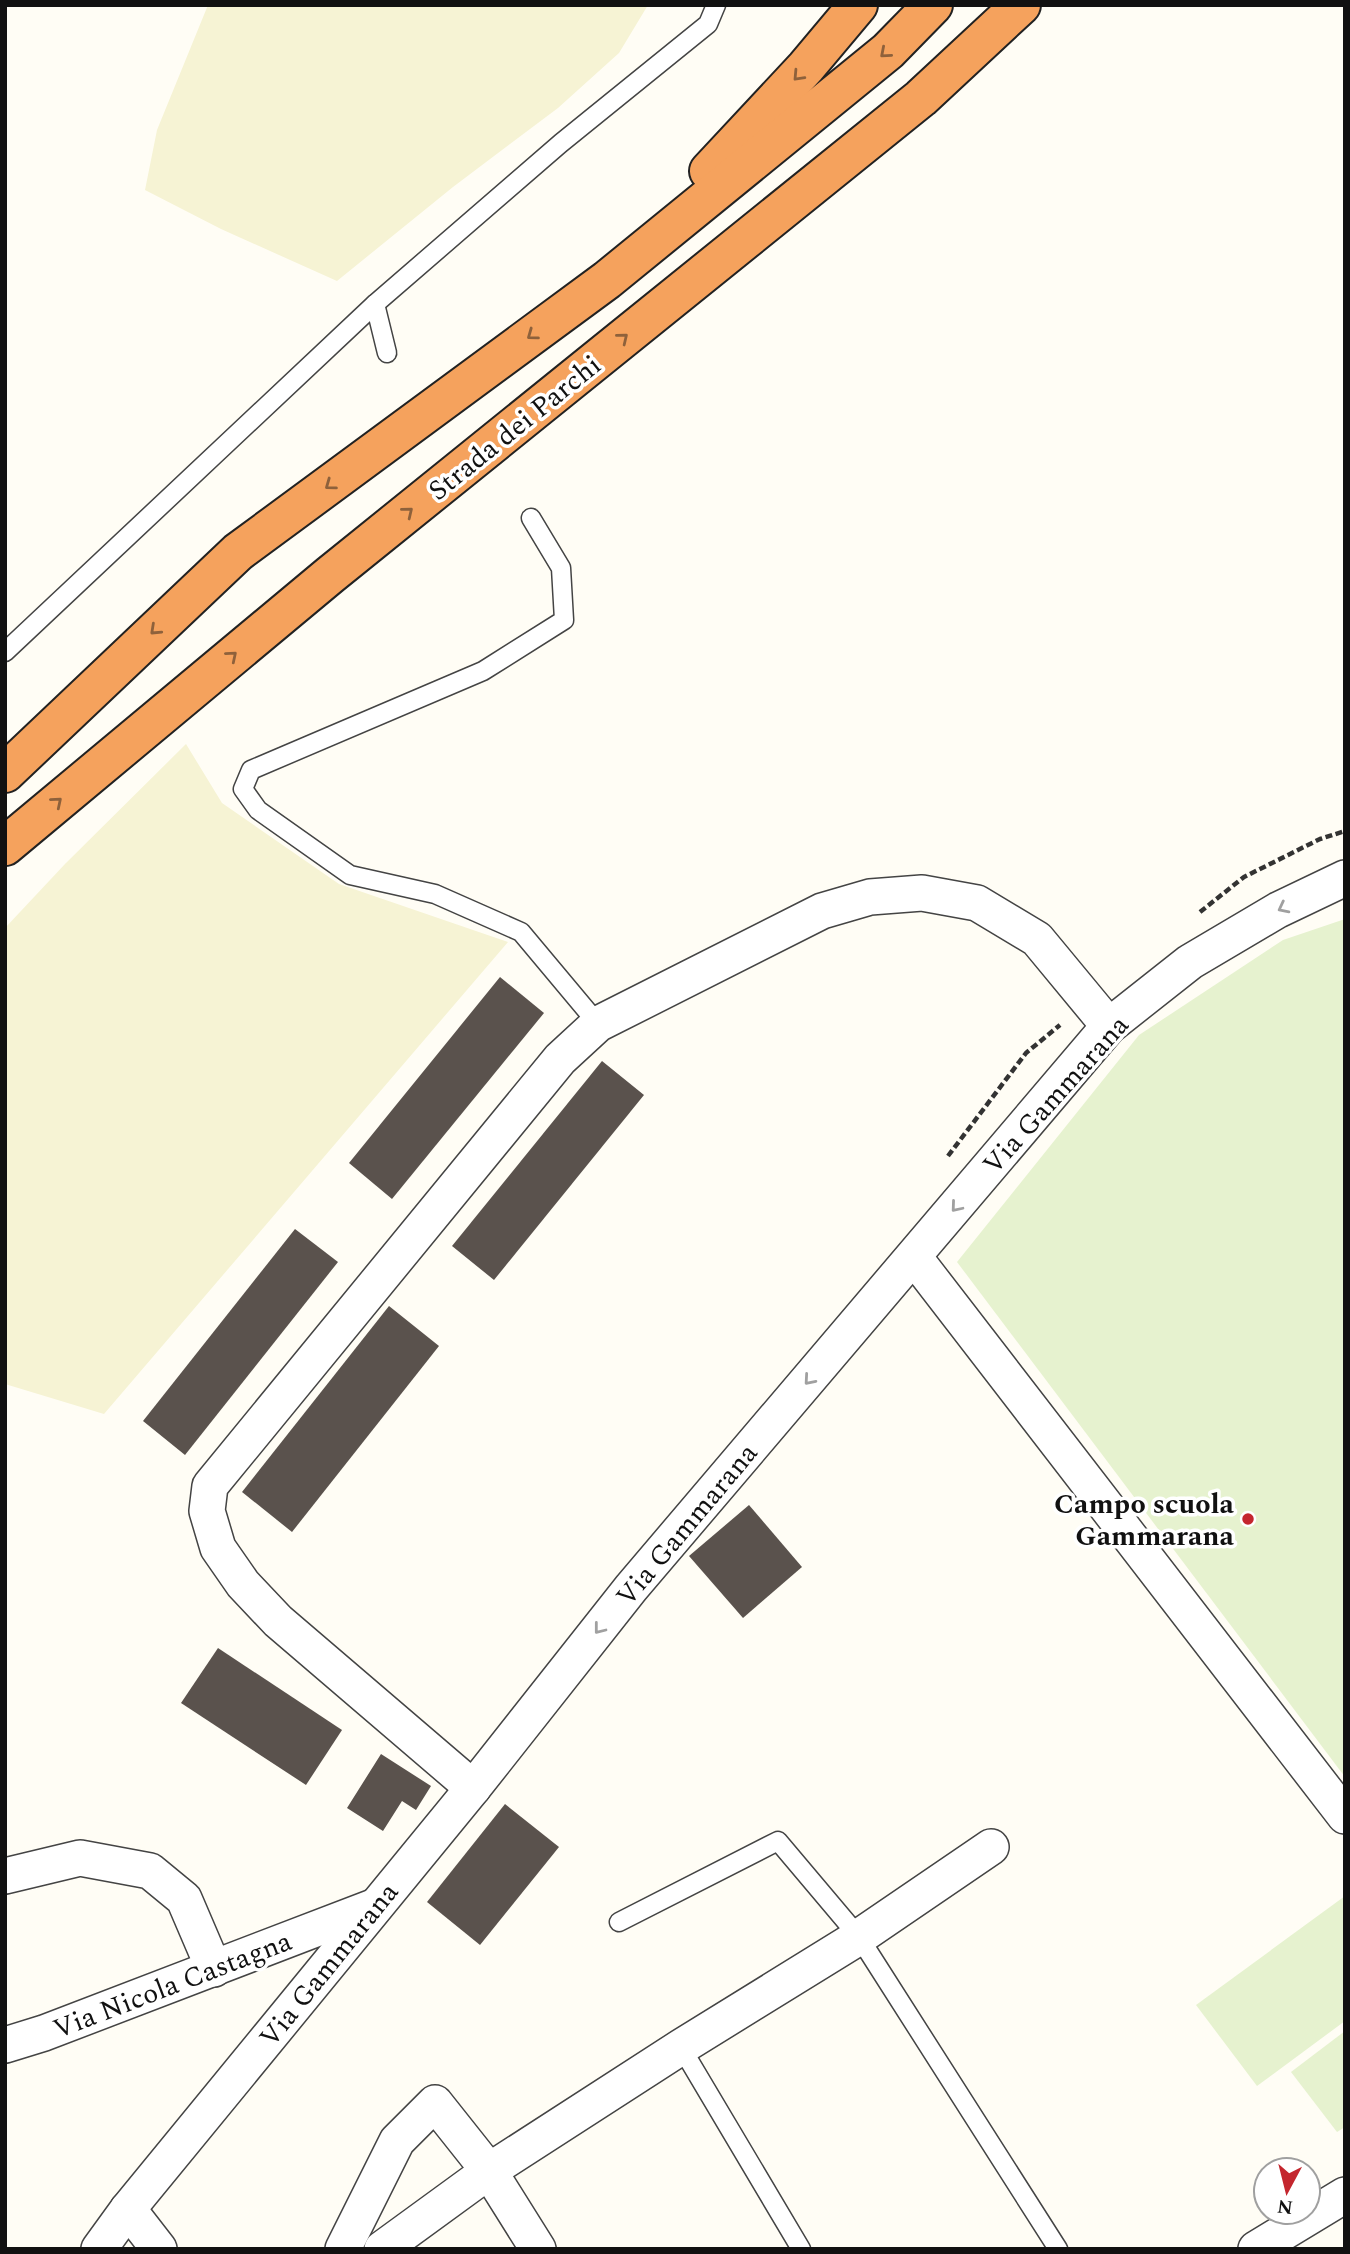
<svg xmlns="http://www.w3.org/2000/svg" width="1350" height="2254" viewBox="0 0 1350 2254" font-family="Spectral,serif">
	<rect width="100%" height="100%" fill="#fffdf5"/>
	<!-- farmland -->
	<g fill="#f6f3d4">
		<path d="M208 5H648L619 53 558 108 453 187 337 281 221 229 145 190 157 130Z"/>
		<path d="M186 744 222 803 339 884 508 942 104 1414 5 1384V928L65 864Z"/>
	</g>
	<!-- pitch -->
	<g fill="#e6f2cf">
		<path d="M1345 919V1777L957 1262 1139 1035 1283 940Z"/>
		<path d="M1345 1896V2021L1257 2086 1196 2005Z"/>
		<path d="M1345 2031V2127L1337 2132 1291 2072Z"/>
	</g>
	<!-- building -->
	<g fill="#5a524d">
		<path d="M500 977 544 1013 392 1199 349 1163Z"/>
		<path d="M602 1061 644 1095 494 1280 452 1246Z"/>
		<path d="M295 1229 338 1262 185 1455 143 1421Z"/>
		<path d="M389 1306 439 1346 292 1532 242 1492Z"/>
		<path d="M749 1505 802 1567 743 1618 689 1556Z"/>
		<path d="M218 1648 342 1730 306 1785 181 1703Z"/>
		<path d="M381 1754 431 1786 416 1810 402 1801 383 1831 347 1808Z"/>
		<path d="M505 1804 559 1847 480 1945 427 1902Z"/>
	</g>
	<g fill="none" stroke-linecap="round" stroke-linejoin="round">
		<!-- service casing -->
		<g stroke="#444" stroke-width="21">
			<g id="service">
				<path d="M375 304 387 353"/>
				<path d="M531 518 561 568 564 620 483 671 251 770 243 789 258 810 350 875 435 894 521 932 598 1024"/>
				<path d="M5 652 375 304 561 143 708 24 716 5"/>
				<path d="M619 1922 778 1841 859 1937 1058 2249"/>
				<path d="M681 2047 801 2249"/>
			</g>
		</g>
		<!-- minor casing -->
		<g stroke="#444" stroke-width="38">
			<g id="minor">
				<path d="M914 1257 1345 1816"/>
				<path d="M473 1788 278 1621 243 1584 218 1548 207 1511 210 1486 560 1059 598 1024 822 911 870 897 922 893 977 903 1037 939 1109 1026"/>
				<path d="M5 1876 80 1858 150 1871 184 1899 214 1969"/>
				<path d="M5 2045 44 2033 373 1907"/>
				<path d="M128 2209 159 2249"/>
				<path d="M99 2249 128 2209 473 1788 631 1588 1109 1026 1190 962 1278 910 1345 878"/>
				<path d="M343 2249 397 2141 435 2103 489 2171 538 2249"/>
				<path d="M382 2249 489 2171 681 2047 859 1937 991 1847"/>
				<path d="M1256 2249 1345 2195"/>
			</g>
		</g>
		<!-- motorway casing -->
		<g stroke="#222" stroke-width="42">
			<g id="motorway">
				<path d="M709 171 806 67 858 5"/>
				<path d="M5 773 238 552 607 280 888 51 933 5"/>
				<path d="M5 846 330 575 921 98 1021 5"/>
			</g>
		</g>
		<!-- path -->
		<g stroke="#333" stroke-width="4.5" stroke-dasharray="7 3.5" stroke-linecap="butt">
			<path d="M1200 912 1244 877 1320 839 1345 831"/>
			<path d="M948 1156 1026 1053 1060 1025"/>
		</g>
		<!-- service -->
		<use href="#service" stroke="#fff" stroke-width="18"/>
		<!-- minor -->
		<use href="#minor" stroke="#fff" stroke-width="35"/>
		<!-- motorway -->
		<use href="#motorway" stroke="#f5a25d" stroke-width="38"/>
	</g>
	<!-- one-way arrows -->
	<defs><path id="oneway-chevron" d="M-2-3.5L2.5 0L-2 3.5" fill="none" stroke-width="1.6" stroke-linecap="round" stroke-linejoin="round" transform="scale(1.75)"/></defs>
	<g stroke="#8e613b">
		<use href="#oneway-chevron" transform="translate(885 53) rotate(139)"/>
		<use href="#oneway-chevron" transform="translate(798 76) rotate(133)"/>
		<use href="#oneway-chevron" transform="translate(532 335) rotate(144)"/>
		<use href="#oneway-chevron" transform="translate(623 338) rotate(-39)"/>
		<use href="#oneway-chevron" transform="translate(330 485) rotate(144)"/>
		<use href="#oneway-chevron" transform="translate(408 512) rotate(-39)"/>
		<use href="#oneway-chevron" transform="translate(155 630) rotate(137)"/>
		<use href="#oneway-chevron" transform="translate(232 656) rotate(-40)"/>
		<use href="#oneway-chevron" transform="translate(57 802) rotate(-40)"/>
	</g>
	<g stroke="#a0a0a0">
		<use href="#oneway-chevron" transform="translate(1283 908) rotate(153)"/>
		<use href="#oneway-chevron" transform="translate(956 1207) rotate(130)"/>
		<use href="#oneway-chevron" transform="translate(809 1380) rotate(131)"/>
		<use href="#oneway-chevron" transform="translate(599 1629) rotate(128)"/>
	</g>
	<!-- markers -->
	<circle fill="#c4262e" stroke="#fff" stroke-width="2.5" cx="1248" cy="1519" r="7"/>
	<g text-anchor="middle" stroke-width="7" stroke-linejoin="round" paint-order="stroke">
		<!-- street labels -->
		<g font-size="28" fill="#111" stroke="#fff">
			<text transform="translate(514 427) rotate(-39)" y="10">Strada dei Parchi</text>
			<text transform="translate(1055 1094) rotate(-48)" y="10">Via Gammarana</text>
			<text transform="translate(686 1524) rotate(-50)" y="10">Via Gammarana</text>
			<text transform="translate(328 1964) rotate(-51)" y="10">Via Gammarana</text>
			<text transform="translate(172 1984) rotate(-21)" y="10">Via Nicola Castagna</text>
		</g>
		<!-- poi labels -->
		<g font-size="28" font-weight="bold" fill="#111" stroke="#fff" text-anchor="end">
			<text x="1234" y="1513">Campo scuola<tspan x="1234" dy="32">Gammarana</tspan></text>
		</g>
	</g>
	<!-- border -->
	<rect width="1350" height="2254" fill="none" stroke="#111111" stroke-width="14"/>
	<!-- north arrow -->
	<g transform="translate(1287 2191) rotate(187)"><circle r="33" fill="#ffffff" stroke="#a0a0a0" stroke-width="2"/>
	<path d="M0-5L12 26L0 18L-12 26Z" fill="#c4262e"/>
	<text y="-10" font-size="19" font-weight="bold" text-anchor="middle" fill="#111111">N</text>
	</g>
</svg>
